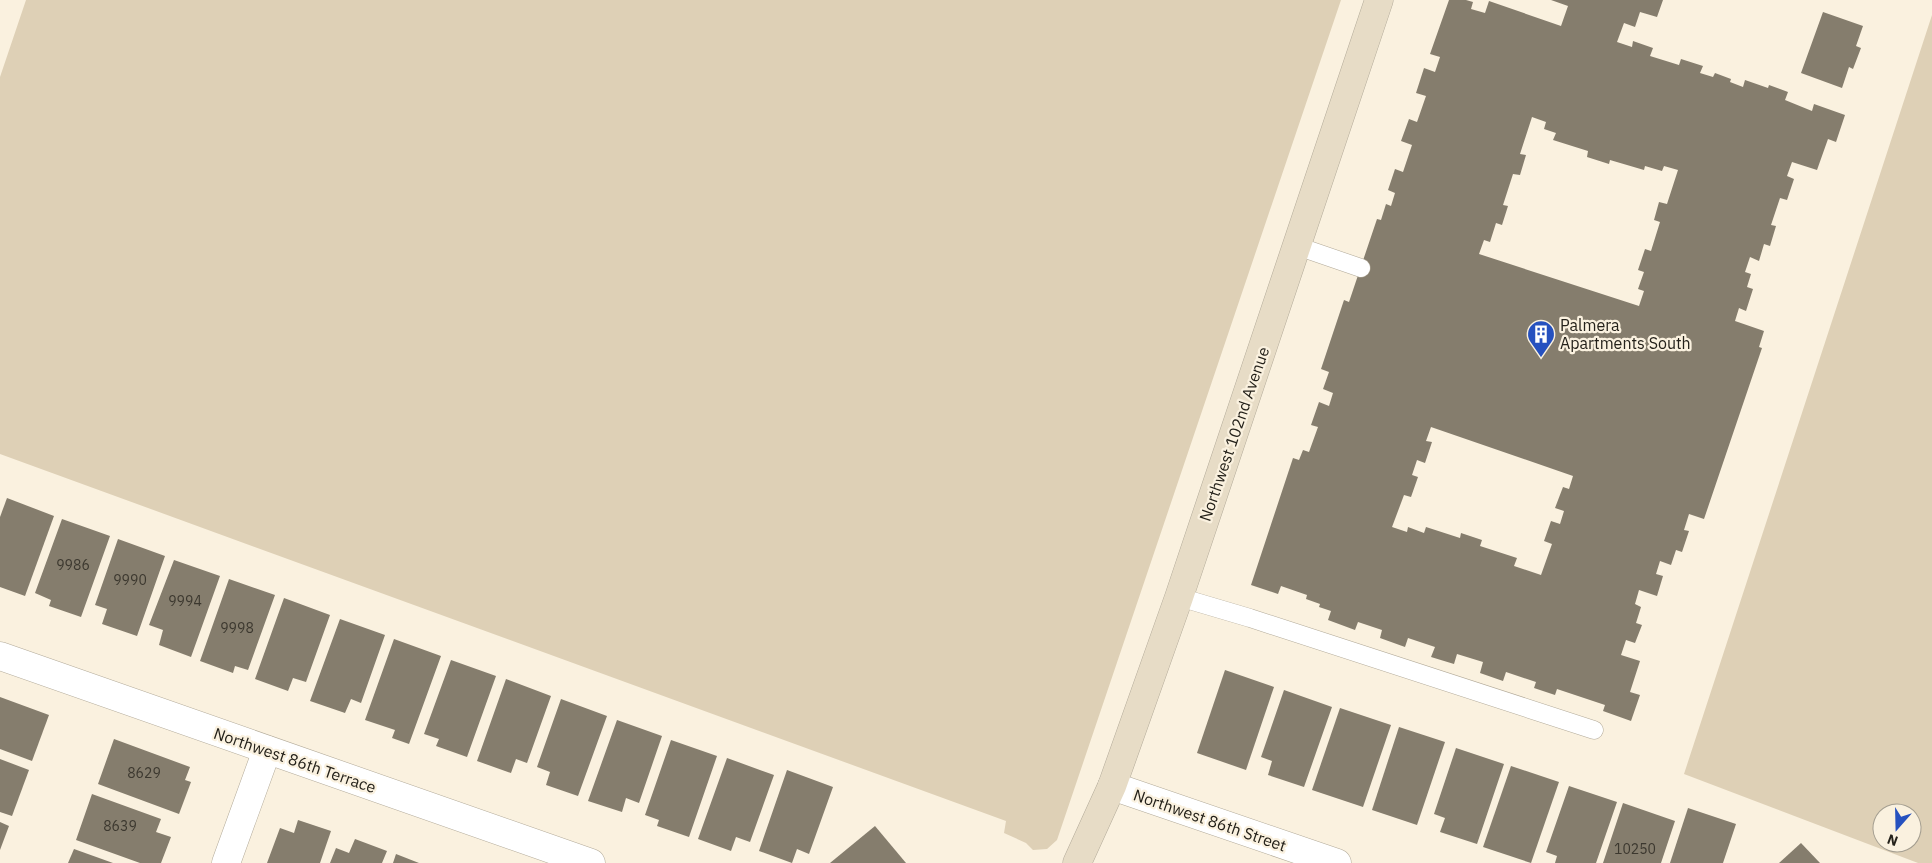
<svg xmlns="http://www.w3.org/2000/svg" width="1932" height="863" viewBox="0 0 1932 863" font-family="'IBM Plex Sans',sans-serif">
	<rect width="100%" height="100%" fill="#faf1df"/>
	<!-- green -->
	<g fill="#ded0b6" fill-rule="evenodd">
		<path d="M26 0H1341L1057 840 1047 849 1033 850 1026 843 1004 833 1006 821 0 454V77Z"/>
		<path d="M1932 15V863H1918L1684 774ZM1882 813H1912V843H1882Z"/>
	</g>
	<!-- building -->
	<g fill="#857d6d" fill-rule="evenodd">
		<path d="M1449 0H1466L1473 2 1471 9 1485 13 1489 1 1561 26 1568 6 1551 0H1663L1657 17 1640 12 1635 27 1624 23 1617 42 1632 47 1633 41 1653 48 1650 56 1679 65 1681 59 1703 66 1700 73 1713 77 1715 73 1731 79 1730 82 1743 87 1745 80 1768 88 1769 85 1788 92 1785 100 1812 111 1814 104 1845 115 1836 142 1828 139 1817 170 1792 162 1787 176 1794 179 1787 200 1780 198 1771 225 1776 226 1770 246 1764 244 1759 261 1750 257 1745 272 1751 274 1747 287 1753 289 1746 311 1739 308 1735 321 1764 331 1759 347 1762 348 1704 519 1689 514 1684 530 1689 531 1682 552 1676 550 1671 565 1660 561 1656 574 1663 576 1657 596 1639 590 1635 604 1641 607 1636 623 1642 625 1635 643 1626 640 1621 655 1640 661 1630 692 1640 695 1631 721 1603 711 1605 705 1557 689 1555 695 1534 688 1536 682 1506 672 1503 681 1480 673 1483 662 1457 654 1454 664 1431 657 1435 647 1408 638 1405 647 1380 638 1382 630 1358 622 1355 630 1328 620 1331 611 1319 607 1320 604 1306 599 1307 595 1281 586 1278 594 1251 585 1293 458 1299 460 1303 450 1309 452 1318 427 1311 425 1319 402 1329 406 1333 393 1323 389 1329 372 1321 369 1344 300 1349 302 1377 219 1381 220 1386 204 1391 206 1395 193 1388 190 1395 169 1403 172 1412 145 1401 141 1409 119 1417 122 1426 96 1416 93 1424 68 1435 72 1440 57 1430 54ZM1532 117 1546 122 1544 129 1556 133 1553 140 1588 151 1587 157 1609 164 1610 160 1644 170 1645 166 1662 171 1664 166 1678 170 1667 204 1659 202 1654 220 1660 222 1651 251 1645 249 1638 270 1644 272 1638 289 1644 291 1639 306 1479 254 1484 240 1490 242 1496 223 1502 225 1508 206 1503 205 1513 174 1520 175 1526 155 1520 154ZM1431 427 1573 476 1569 489 1563 487 1555 508 1564 511 1560 524 1551 521 1544 541 1552 544 1541 575 1514 566 1517 558 1480 546 1482 540 1461 533 1460 538 1426 527 1424 533 1408 527 1407 532 1392 527 1404 495 1411 497 1418 477 1412 475 1417 460 1425 463 1432 442 1426 441Z"/>
		<path d="M1823 12 1863 26 1856 46 1861 48 1853 69 1849 67 1842 88 1801 73Z"/>
		<path d="M7 498 54 516 25 596 0 587V517Z"/>
		<path d="M62 519 110 536 81 617 49 606 51 600 35 593Z"/>
		<path d="M118 539 165 556 137 636 102 624 107 609 95 605Z"/>
		<path d="M174 560 220 576 191 657 159 645 163 630 149 625Z"/>
		<path d="M229 579 275 595 248 670 235 666 233 673 200 661Z"/>
		<path d="M284 598 330 615 306 682 293 678 288 691 255 679Z"/>
		<path d="M340 619 385 635 361 703 351 699 345 713 310 701Z"/>
		<path d="M394 639 441 656 409 744 392 738 395 730 365 720Z"/>
		<path d="M451 660 496 676 467 757 436 746 439 739 424 734Z"/>
		<path d="M1225 670 1274 687 1246 770 1197 753Z"/>
		<path d="M506 679 551 696 527 763 516 759 511 773 477 761Z"/>
		<path d="M1284 690 1332 707 1304 787 1268 775 1272 761 1261 757Z"/>
		<path d="M0 697 49 715 32 761 0 749Z"/>
		<path d="M561 699 607 716 578 796 546 785 550 772 537 767Z"/>
		<path d="M1340 708 1391 725 1363 807 1312 790Z"/>
		<path d="M617 720 662 736 639 803 626 798 622 812 588 801Z"/>
		<path d="M1399 727 1445 742 1417 825 1372 810Z"/>
		<path d="M114 739 190 767 185 780 191 782 179 814 98 784Z"/>
		<path d="M671 740 717 756 689 837 657 826 659 820 645 815Z"/>
		<path d="M1456 748 1504 764 1477 844 1440 832 1445 818 1434 814Z"/>
		<path d="M727 758 774 775 750 842 736 837 731 851 698 839Z"/>
		<path d="M0 759 29 770 12 816 0 812Z"/>
		<path d="M1511 766 1559 782 1531 863 1483 847Z"/>
		<path d="M787 770 833 787 809 854 797 849 792 863 759 851Z"/>
		<path d="M1569 786 1617 802 1596 863H1555L1557 856 1546 852Z"/>
		<path d="M92 794 161 819 156 832 171 837 161 863H140L76 840Z"/>
		<path d="M1623 803 1675 821 1661 863H1603Z"/>
		<path d="M1688 808 1736 824 1723 863H1670Z"/>
		<path d="M298 820 331 831 320 863H267L280 828 294 833Z"/>
		<path d="M0 822 9 826 0 850Z"/>
		<path d="M875 826 906 863H830Z"/>
		<path d="M355 839 387 851 382 863H330L336 848 349 853Z"/>
		<path d="M1801 843 1820 863H1779Z"/>
		<path d="M74 849 113 863H68Z"/>
		<path d="M396 854 419 863H393Z"/>
	</g>
	<g fill="none" stroke-linecap="round" stroke-linejoin="round">
		<!-- lane casing -->
		<g stroke="#b2aa99" stroke-width="19">
			<g id="lane">
				<path d="M1297 246 1361 268"/>
				<path d="M1179 597 1250 618 1594 730"/>
			</g>
		</g>
		<!-- street casing -->
		<g stroke="#b2aa99" stroke-width="29">
			<g id="street">
				<path d="M0 656 591 863"/>
				<path d="M1112 786 1337 863"/>
				<path d="M226 863 267 750"/>
			</g>
		</g>
		<!-- secondary casing -->
		<g stroke="#b2aa99" stroke-width="29">
			<path id="secondary" d="M1077 863 1112 786 1179 597 1379 0"/>
		</g>
		<!-- lane -->
		<use href="#lane" stroke="#fff" stroke-width="18"/>
		<!-- street -->
		<use href="#street" stroke="#fff" stroke-width="28"/>
		<!-- secondary -->
		<use href="#secondary" stroke="#e7dcc6" stroke-width="28"/>
	</g>
	<!-- icons -->
	<defs>
		<g id="building-pin" transform="scale(1.4375)"><path d="M0 17L-7.5 6A9.5 9.5 0 1 1 7.5 6Z" fill="#2651bf" stroke="#faf1df"/><path d="M-4-6H4V6H1V3H-1V6H-4ZM-2.5-4.3h1.7v1.8h-1.7ZM.8-4.3h1.7v1.8H.8ZM-2.5-1h1.7V.8h-1.7ZM.8-1h1.7V.8H.8Z" fill="#fff"/></g>
	</defs>
	<g fill-rule="evenodd">
		<use href="#building-pin" x="1541" y="334"/>
	</g>
	<g text-anchor="middle" stroke-width="4.5" stroke-linejoin="round" paint-order="stroke">
		<!-- number labels -->
		<g font-size="14" fill="#3c382f">
			<text x="73" y="570">9986</text>
			<text x="130" y="585">9990</text>
			<text x="185" y="606">9994</text>
			<text x="237" y="633">9998</text>
			<text x="144" y="778">8629</text>
			<text x="120" y="831">8639</text>
			<text x="1635" y="854">10250</text>
		</g>
		<!-- poi labels -->
		<g font-size="16" fill="#24211a" stroke="#faf1df" text-anchor="start">
			<text x="1560" y="331">Palmera<tspan x="1560" dy="18">Apartments South</tspan></text>
		</g>
		<!-- street labels -->
		<g font-size="16" fill="#24211a" stroke="#faf1df">
			<text transform="translate(1234 434) rotate(-71)" y="6">Northwest 102nd Avenue</text>
			<text transform="translate(295 760) rotate(19)" y="6">Northwest 86th Terrace</text>
			<text transform="translate(1210 820) rotate(19)" y="6">Northwest 86th Street</text>
		</g>
	</g>
	<!-- north arrow -->
	<g transform="translate(1897 828) rotate(200)"><circle r="24" fill="#faf1df" stroke="#a49e90"/>
	<path d="M0-4L9 19L0 12L-9 19Z" fill="#2651bf"/>
	<text y="-8" font-size="14" font-weight="bold" text-anchor="middle" fill="#24211a">N</text>
	</g>
</svg>
